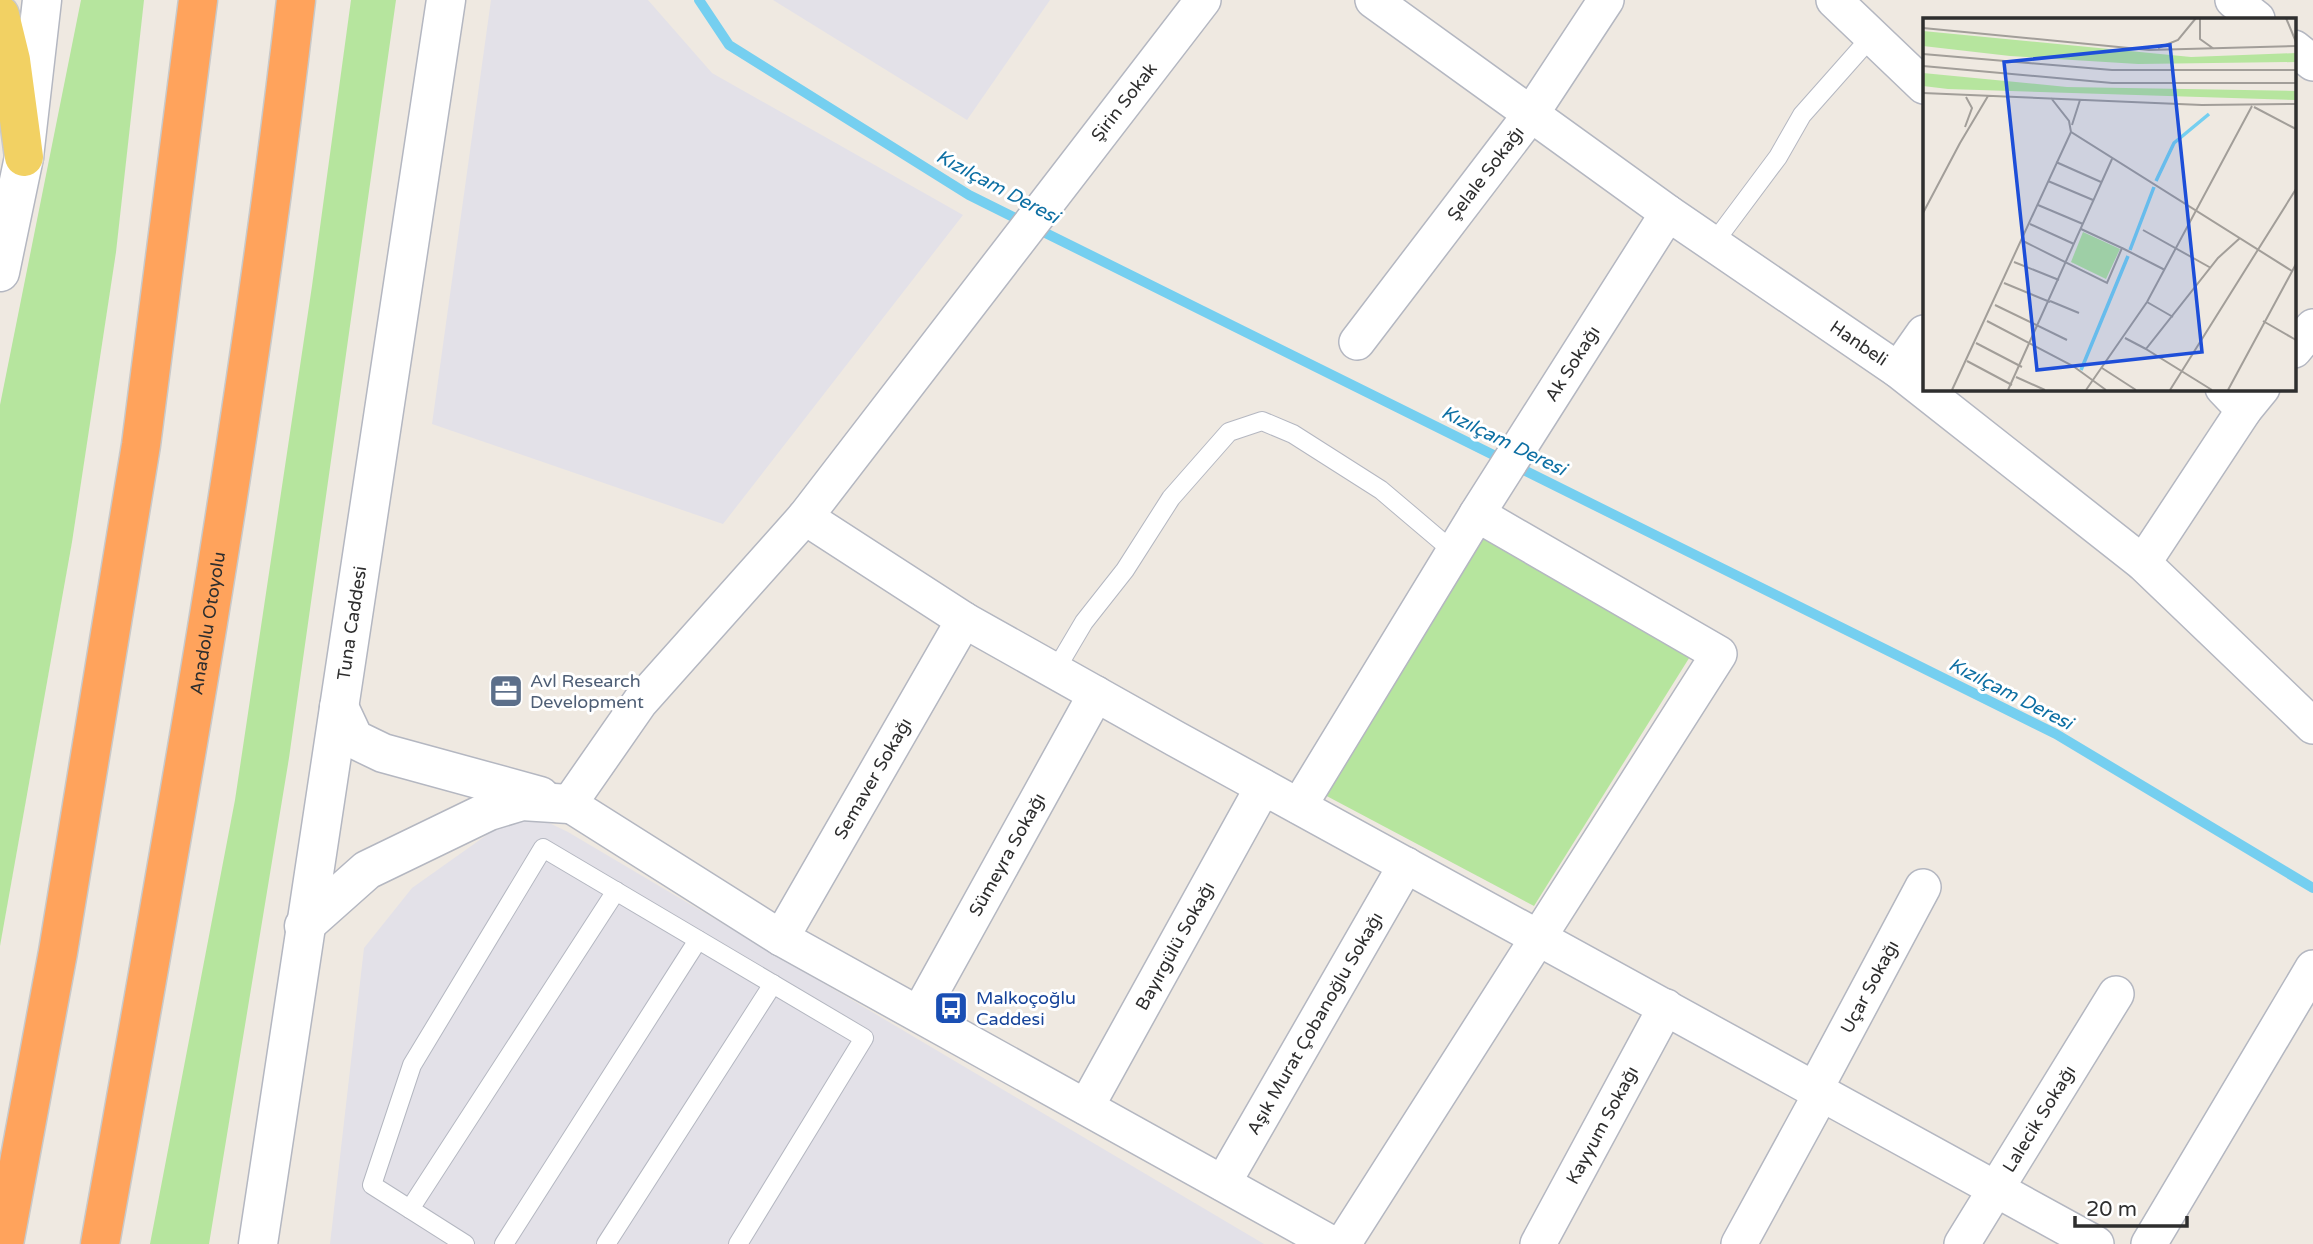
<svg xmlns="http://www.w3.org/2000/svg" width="2313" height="1244" viewBox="0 0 2313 1244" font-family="'Varela Round',sans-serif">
	<rect width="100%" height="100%" fill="#efe9e1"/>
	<!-- industrial -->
	<g fill="#e3e1e8">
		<path d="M491 0H648L712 73 963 215 723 524 432 424Z"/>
		<path d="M773 0H1050L967 120Z"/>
		<path d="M522 810 568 832 1264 1244H330L364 948 412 888Z"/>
	</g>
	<!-- green -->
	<g fill="#b6e59e">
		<path d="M81 0H144L116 252 72 542 0 946V405Z"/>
		<path d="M351 0H396L289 758 209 1244H150L235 800 312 286Z"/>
		<path d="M1479 532 1691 655 1534 906 1321 793Z"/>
	</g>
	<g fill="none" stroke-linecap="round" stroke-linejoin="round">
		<!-- stream -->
		<path stroke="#75cff0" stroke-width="10" d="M699 0 729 45 969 195 2056 734 2313 888"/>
		<!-- service casing -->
		<g stroke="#b4b7c1" stroke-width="20">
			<g id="service">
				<path d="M1713 244 1778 157 1802 115 1872 36"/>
				<path d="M1055 671 1084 622 1125 570 1171 498 1229 432 1262 421 1293 434 1381 490 1454 552"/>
				<path d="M410 1209 616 891"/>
				<path d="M465 1244 372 1185 412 1065 543 848 864 1038 738 1244"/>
				<path d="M504 1244 698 940"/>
				<path d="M606 1244 773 984"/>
			</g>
		</g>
		<!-- minor casing -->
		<g stroke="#b4b7c1" stroke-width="38">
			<g id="minor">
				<path d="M1203 0 805 517 640 702 569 804 781 938 1332 1244"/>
				<path id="s1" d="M1373 0 1668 213 1898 370 2143 563 2313 726"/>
				<path d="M1834 0 1924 86"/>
				<path d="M2233 0 2257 19"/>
				<path d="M2294 48 2313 63"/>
				<path id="s2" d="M1357 342 1531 114 1606 0"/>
				<path d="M2294 350 2313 327"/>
				<path d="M1898 370 1924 333"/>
				<path d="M2223 388 2244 410 2262 388"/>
				<path id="s3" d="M1477 514 1668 213"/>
				<path d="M805 517 964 620 1176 739 2096 1244"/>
				<path d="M2143 563 2244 410"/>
				<path d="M1299 806 1477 514 1719 654 1343 1244"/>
				<path id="s4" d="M781 938 964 620"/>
				<path id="s5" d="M919 1014 1096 694"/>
				<path id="s6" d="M1815 1089 1923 887"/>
				<path id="s7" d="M1086 1107 1263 787"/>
				<path id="s8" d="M1223 1183 1406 865"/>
				<path id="s9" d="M1538 1244 1666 1007"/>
				<path d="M1739 1244 1822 1092"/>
				<path id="s10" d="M1962 1244 2116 994"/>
				<path d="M2149 1244 2313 968"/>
			</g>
		</g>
		<!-- secondary casing -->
		<g stroke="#b4b7c1" stroke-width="41">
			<g id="secondary">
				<path d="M0 272 24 157 42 0"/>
				<path d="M339 707 354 739 383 753 540 796"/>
				<path d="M304 926 367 870 489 811 522 801 569 804"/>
				<path id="s11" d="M258 1244 446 0"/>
			</g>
		</g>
		<!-- primary casing -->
		<g stroke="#c9c9c9" stroke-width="41">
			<path id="primary" d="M0 15 11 60 24 157"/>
		</g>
		<!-- motorway casing -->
		<g stroke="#c9c9c9" stroke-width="41">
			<g id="motorway">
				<path d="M4 1244 58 952 141 445 198 0"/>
				<path id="s12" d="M100 1244C174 831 248 417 296 0"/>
			</g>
		</g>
		<!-- service -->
		<use href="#service" stroke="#fff" stroke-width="18"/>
		<!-- minor -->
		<use href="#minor" stroke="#fff" stroke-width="35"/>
		<!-- secondary -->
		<use href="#secondary" stroke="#fff" stroke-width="38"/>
		<!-- primary -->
		<use href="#primary" stroke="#f2d163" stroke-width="38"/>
		<!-- motorway -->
		<use href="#motorway" stroke="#ffa35c" stroke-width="38"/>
	</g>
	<!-- icons -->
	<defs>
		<g id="office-square" transform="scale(1.75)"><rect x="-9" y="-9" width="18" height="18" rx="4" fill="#5c6f8a" stroke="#fff"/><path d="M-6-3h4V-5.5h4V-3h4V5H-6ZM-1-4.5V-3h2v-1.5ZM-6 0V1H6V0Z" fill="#fff"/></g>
		<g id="bus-square" transform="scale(1.75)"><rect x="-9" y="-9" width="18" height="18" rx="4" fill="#1a4fb4" stroke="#fff"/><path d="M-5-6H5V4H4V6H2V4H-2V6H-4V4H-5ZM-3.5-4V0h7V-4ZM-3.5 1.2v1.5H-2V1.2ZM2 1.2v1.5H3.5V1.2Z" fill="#fff"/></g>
	</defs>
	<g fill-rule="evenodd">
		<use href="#office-square" x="506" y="691"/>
		<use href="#bus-square" x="951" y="1008"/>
	</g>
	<g text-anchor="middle" stroke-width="6" stroke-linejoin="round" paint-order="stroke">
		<!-- street labels -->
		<g font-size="18" fill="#2e2e2e" stroke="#fff">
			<text transform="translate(1124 102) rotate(-52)" y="6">Şirin Sokak</text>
			<text dy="6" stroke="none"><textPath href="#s2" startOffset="212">Şelale Sokağı</textPath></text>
			<text dy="6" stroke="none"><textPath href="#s1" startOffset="595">Hanbeli</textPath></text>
			<text dy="6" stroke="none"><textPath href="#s3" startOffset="178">Ak Sokağı</textPath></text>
			<text dy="6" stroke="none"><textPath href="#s11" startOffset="628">Tuna Caddesi</textPath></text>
			<text dy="6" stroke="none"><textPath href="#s12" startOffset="630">Anadolu Otoyolu</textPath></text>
			<text dy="6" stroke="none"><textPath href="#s4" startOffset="184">Semaver Sokağı</textPath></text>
			<text dy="6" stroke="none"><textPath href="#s5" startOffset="182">Sümeyra Sokağı</textPath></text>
			<text dy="6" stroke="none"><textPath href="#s7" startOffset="184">Bayırgülü Sokağı</textPath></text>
			<text dy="6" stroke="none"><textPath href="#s6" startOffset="116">Uçar Sokağı</textPath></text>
			<text dy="6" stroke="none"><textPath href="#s8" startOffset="184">Aşık Murat Çobanoğlu Sokağı</textPath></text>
			<text dy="6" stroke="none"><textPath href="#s10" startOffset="147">Lalecik Sokağı</textPath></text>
			<text dy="6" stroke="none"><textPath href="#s9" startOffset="135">Kayyum Sokağı</textPath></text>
		</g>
		<!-- service labels -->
		<g font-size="18" fill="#4e5e75" stroke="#fff" text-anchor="start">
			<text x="530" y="687">Avl Research<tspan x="530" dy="21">Development</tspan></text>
		</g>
		<!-- transit labels -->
		<g font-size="18" fill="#164399" stroke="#fff" text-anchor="start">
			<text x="976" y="1004">Malkoçoğlu<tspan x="976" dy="21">Caddesi</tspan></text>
		</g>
		<!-- water labels -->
		<g font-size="19" font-style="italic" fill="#0d6fa3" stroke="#fff">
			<text transform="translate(998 186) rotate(28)" y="7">Kızılçam Deresi</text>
			<text transform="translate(1504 440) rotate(26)" y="7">Kızılçam Deresi</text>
			<text transform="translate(2011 693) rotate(27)" y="7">Kızılçam Deresi</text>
		</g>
	</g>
	<!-- overview -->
	<g transform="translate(1923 18)">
		<rect width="373" height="373" fill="#efe9e1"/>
		<path d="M0 13 268 39 373 35V44L215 46 87 38 0 28ZM0 55 144 69 373 73V82L25 71 0 68ZM160 214 197 231 183 261 148 244Z" fill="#b6e59e"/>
		<path fill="none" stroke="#75cff0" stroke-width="3.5" d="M233 163 251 125 286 96M207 232 231 169M158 352 205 238"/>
		<path fill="none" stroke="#a29e99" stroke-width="2" d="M277 0V21L291 31M363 0 373 24M0 10 226 32 373 28M235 30 255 22 273 0M0 36 189 52H373M0 48 189 65H373M0 75 279 87 373 86M128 80 146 103 148 114M331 89 373 111M149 107 157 82M42 109 49 90 43 79M37 125 65 78M133 144 178 164M125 163 170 182M115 187 160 206M0 195 37 125M107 206 151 226M220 212 288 250M100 223 184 265 199 230 158 211M199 230 242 252M91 244 136 262M81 265 127 284M127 283 156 295M224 284 250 299M72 287 144 322M64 303 150 348 183 372M340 303 373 322M202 320 223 331M53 325 99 349M44 343 89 367M179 350 213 372M93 359 122 372M29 372 148 114 369 253M85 372 189 141M163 372 224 284 329 88M247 372 373 171M289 372 223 331 295 240 317 220M305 372 373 246"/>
		<path fill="#1d4ed8" fill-opacity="0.15" stroke="#1d4ed8" stroke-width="3.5" d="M247 27 279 334 114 352 81 44Z"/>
		<rect width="373" height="373" fill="none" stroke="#2e2e2e" stroke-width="3.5"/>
	</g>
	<!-- scale -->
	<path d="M2075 1216v10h112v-10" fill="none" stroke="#2e2e2e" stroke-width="3.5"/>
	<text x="2086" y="1216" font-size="21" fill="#2e2e2e" stroke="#ffffff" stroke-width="5" paint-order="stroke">20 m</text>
</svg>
